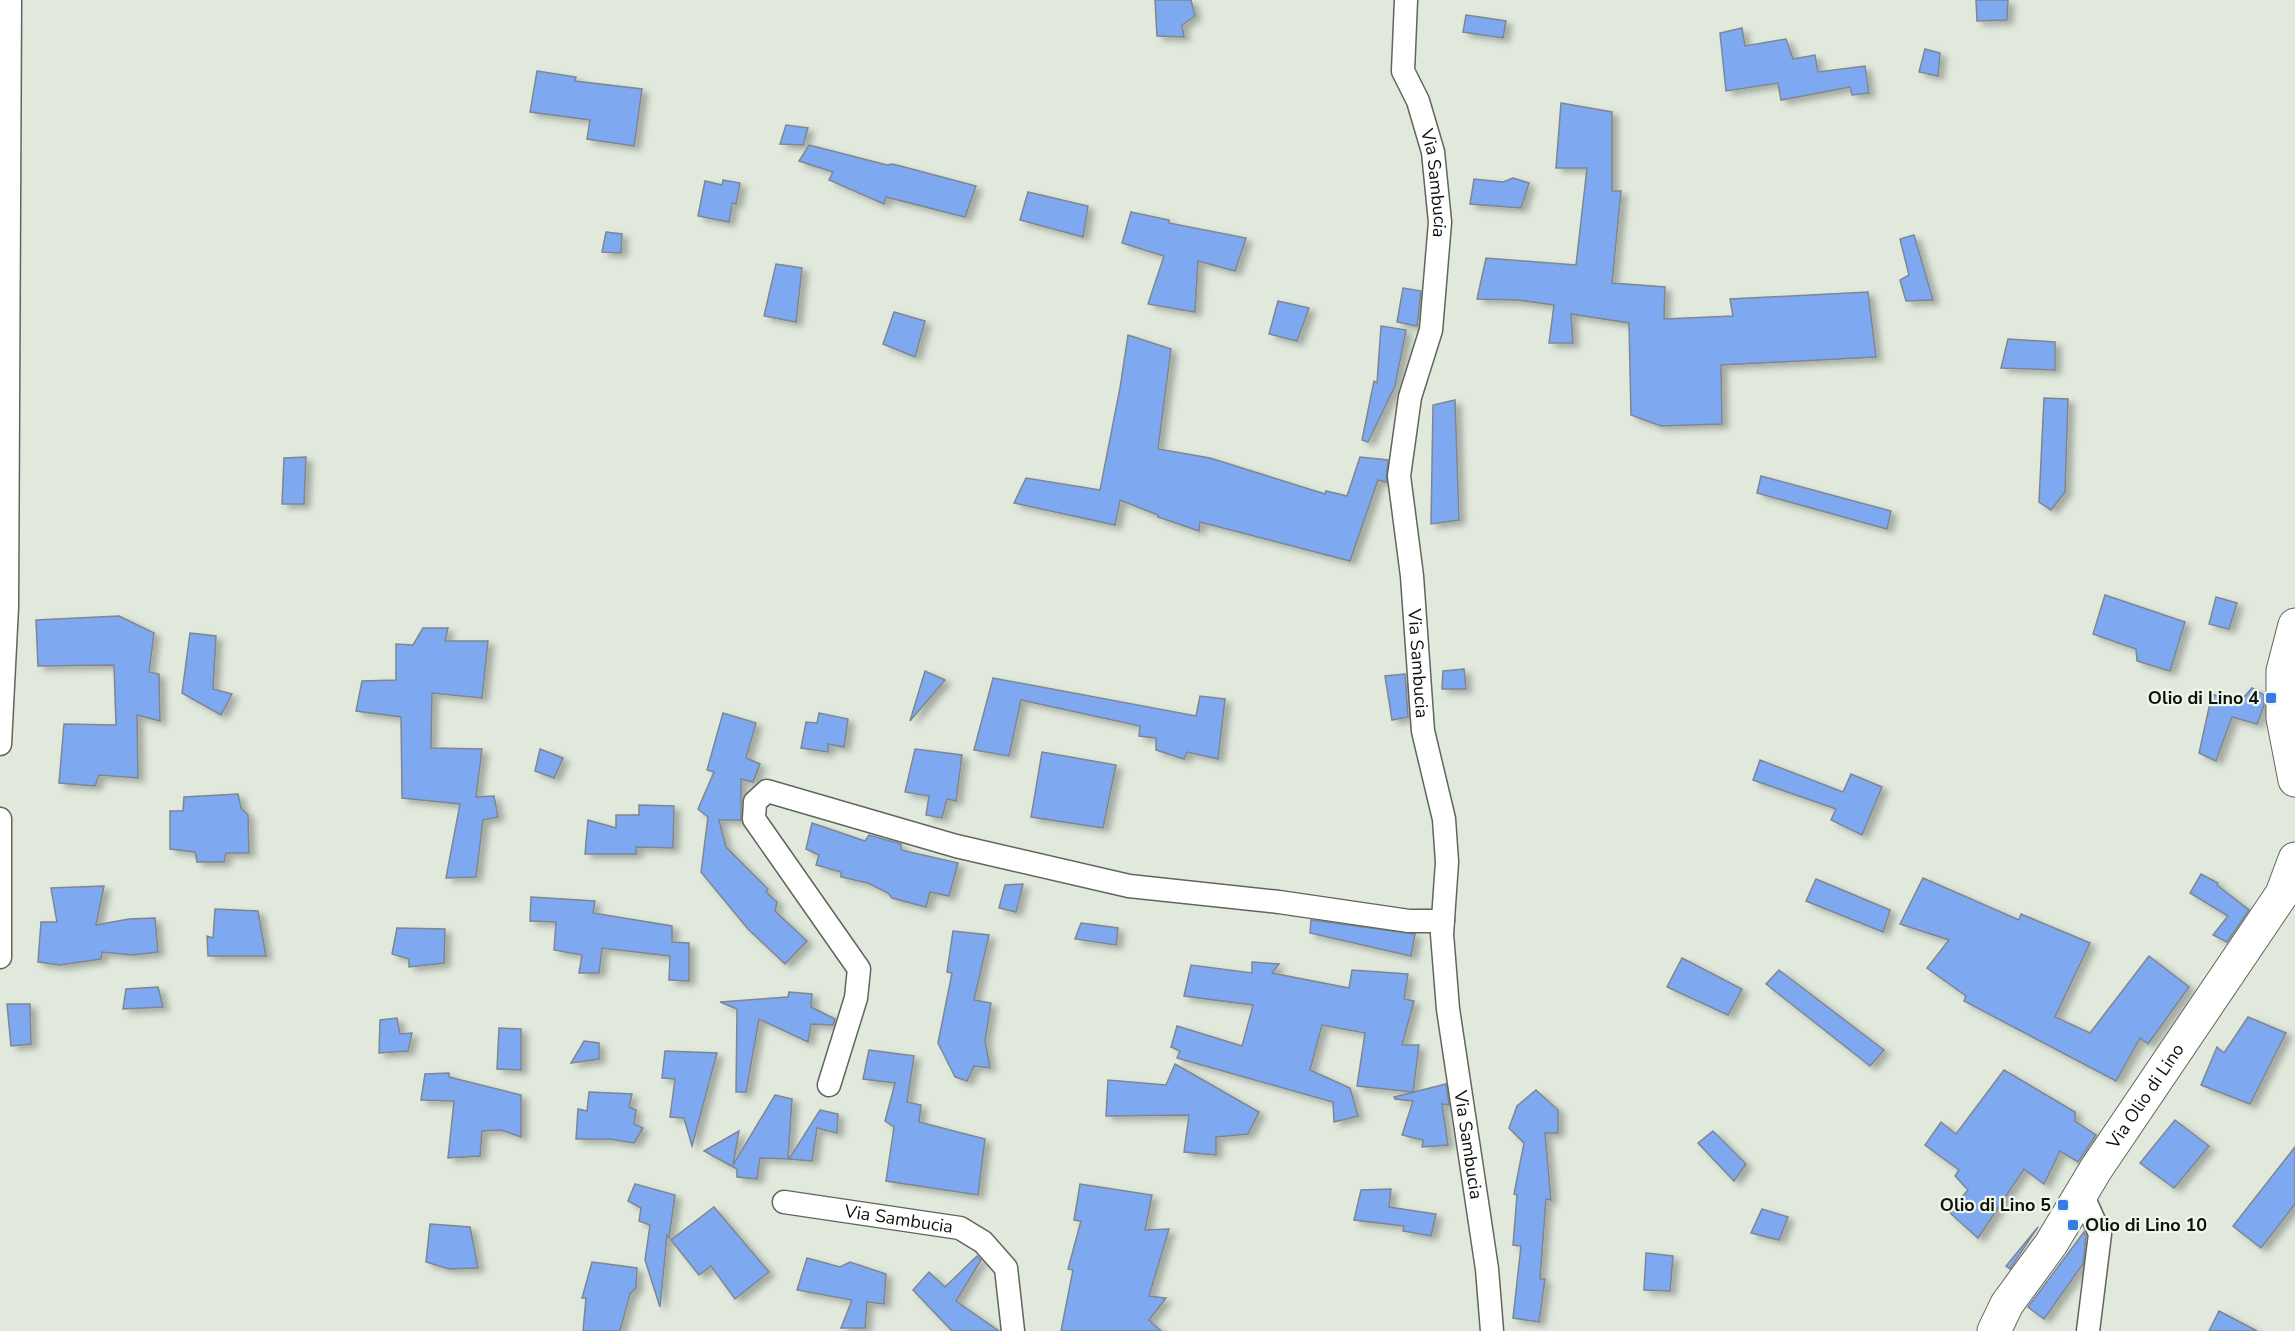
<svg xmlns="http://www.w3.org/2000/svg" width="2295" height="1331" viewBox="0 0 2295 1331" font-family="'Nunito Sans',sans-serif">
	<defs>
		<filter id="shadow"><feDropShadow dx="6" dy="4" stdDeviation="3" flood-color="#0004"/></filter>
	</defs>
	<rect width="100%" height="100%" fill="#e1e9dd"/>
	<!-- building -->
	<g fill="#7ea9f1" stroke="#7e8691" stroke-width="1.5" filter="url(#shadow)">
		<path d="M1155 0H1191L1195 16 1182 25 1184 37 1157 36Z"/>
		<path d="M1976 0H2008L2007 20 1977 21Z"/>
		<path d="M1466 15 1506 21 1503 38 1463 32Z"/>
		<path d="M1742 28 1745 46 1786 39 1793 59 1815 55 1818 72 1865 66 1869 93 1852 95 1850 87 1781 100 1778 83 1726 91 1720 33Z"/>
		<path d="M1925 49 1940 53 1938 76 1919 72Z"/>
		<path d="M537 71 576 77 575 81 642 89 634 146 587 139 590 120 530 112Z"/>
		<path d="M1561 103 1612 112V191H1621L1612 283 1665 287 1664 319 1733 316 1730 299 1868 292 1876 357 1721 365 1722 424 1661 426 1631 415 1629 323 1571 314 1573 343H1549L1554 305 1518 300 1477 299 1486 258 1576 265 1587 168H1556Z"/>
		<path d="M786 125 808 128 803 145 780 144Z"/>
		<path d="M809 145 887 165 893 164 976 186 965 217 886 197 884 204 829 180 833 172 799 161Z"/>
		<path d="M1513 178 1529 183 1521 208 1470 204 1474 179 1503 182Z"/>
		<path d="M723 180 740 183 736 204 732 203 729 222 698 216 705 181 722 185Z"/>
		<path d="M1028 192 1088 206 1083 237 1020 220Z"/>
		<path d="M1131 212 1169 220V223L1246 238 1235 271 1198 261 1195 312 1148 304 1164 256 1122 243Z"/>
		<path d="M606 232 622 234 621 253 602 252Z"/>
		<path d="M1914 235 1933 300 1906 301 1900 280 1909 275 1900 239Z"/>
		<path d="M776 264 802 268 796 322 764 316Z"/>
		<path d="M1403 288 1421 291 1417 326 1397 322Z"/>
		<path d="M1278 301 1309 308 1297 341 1269 334Z"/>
		<path d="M894 312 925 321 915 357 883 344Z"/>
		<path d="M1381 326 1406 330 1395 386 1368 442 1362 440 1374 381 1377 383Z"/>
		<path d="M1128 335 1171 349 1158 449 1210 458 1325 494 1326 491 1347 496 1360 457 1388 460 1386 482 1378 480 1350 561 1200 522 1199 531 1158 517V515L1120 500 1115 525 1014 503 1026 478 1100 490 1120 388Z"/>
		<path d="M2008 339 2055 342V370L2001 368Z"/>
		<path d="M2044 398 2068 399 2065 492 2051 510 2039 502Z"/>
		<path d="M1455 400 1459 520 1431 524 1433 405Z"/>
		<path d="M306 457 304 504H282L284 458Z"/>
		<path d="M1761 476 1891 511 1887 529 1757 493Z"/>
		<path d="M2105 595 2185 622 2170 671 2137 661 2136 649 2093 634Z"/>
		<path d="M2216 597 2237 603 2229 629 2209 624Z"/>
		<path d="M119 616 154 633 149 672 159 674 160 721 137 715 138 778 99 775 95 786 59 783 64 724 116 725 114 665 38 666 36 620Z"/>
		<path d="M423 628H448L445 641H488L482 698 432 693 431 748 482 749 476 797 494 796 498 817 483 820 476 877 446 878 460 804 402 798 401 717 356 711 362 681 396 680V644L413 645Z"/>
		<path d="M190 633 216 636 213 689 232 694 221 715 182 693Z"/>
		<path d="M1464 669 1466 689H1442L1443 671Z"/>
		<path d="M925 671 945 680 910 721Z"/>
		<path d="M1405 674 1408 717 1392 720 1385 676Z"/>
		<path d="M993 678 1196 716 1200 696 1225 699 1218 759 1187 752 1184 759 1156 750V738L1139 736 1140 726 1021 700 1009 756 974 750Z"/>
		<path d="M2252 688 2264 695V705L2257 724 2232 717 2216 761 2199 753 2212 694 2238 703 2236 706Z"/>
		<path d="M723 713 756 723 746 758 760 764 753 782 741 779V820H719L726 847 768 889 766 892 777 902 775 911 807 941 785 964 748 929 701 872 708 817 698 809 714 772 707 770Z"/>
		<path d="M819 713 848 719 844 747 828 744V752L801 748 806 722 817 723Z"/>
		<path d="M540 749 563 758 554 778 535 771Z"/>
		<path d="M915 749 962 755 956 801 947 799 942 818 926 815 929 796 905 792Z"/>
		<path d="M1042 752 1116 765 1103 828 1031 817Z"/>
		<path d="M1760 760 1843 792 1851 774 1882 787 1862 835 1831 820 1836 809 1753 780Z"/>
		<path d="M238 794 241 808 248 815 249 853H226L224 862H197L195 852 170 849V811H183L184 797Z"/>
		<path d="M639 805 674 806 673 848 636 847V854H585L588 820 616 828V815H639Z"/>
		<path d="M812 823 865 841 869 835 901 844V850L958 863 949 896 930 892 926 907 892 898 888 893 868 883 841 877V872L816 865 819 855 806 849Z"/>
		<path d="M2201 874 2218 883 2217 885 2249 910 2227 942 2213 935 2228 916 2190 893Z"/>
		<path d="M1923 878 2019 920 2021 914 2090 943 2055 1017 2090 1033 2149 956 2189 987 2148 1044 2140 1038 2116 1081 1964 1001 1966 996 1927 968 1949 940 1900 924Z"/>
		<path d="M1816 879 1890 910 1883 932 1806 901Z"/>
		<path d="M1023 884 1016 912 999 908 1005 885Z"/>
		<path d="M104 886 96 925 129 919 155 918 158 952 133 955 102 952 101 959 60 965 38 962 41 922H57L51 888Z"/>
		<path d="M531 897 595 901 593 913 672 926V942L689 943V981L669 980 670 956 602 948 599 973H579L582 955 554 950 556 922 530 921Z"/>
		<path d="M215 909 258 911 266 956H208L207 936 213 938Z"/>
		<path d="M1311 920 1415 934 1411 956 1310 933Z"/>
		<path d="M1081 923 1118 928 1116 945 1075 939Z"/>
		<path d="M397 928 445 929 444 963 409 967V959L392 954Z"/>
		<path d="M953 931 989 935 974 1000 991 1003 985 1041 990 1068 974 1066 967 1081 955 1077 938 1043 952 973 947 972Z"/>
		<path d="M1682 958 1742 989 1728 1015 1667 987Z"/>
		<path d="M1252 962 1279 964 1272 973 1349 988 1352 970 1408 974 1404 999 1414 1001 1402 1045H1419L1413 1092 1357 1086 1365 1033 1322 1025 1310 1070 1350 1088 1358 1116 1334 1122 1333 1102 1177 1058 1180 1051 1171 1047 1177 1026 1242 1046 1253 1005 1184 996 1191 965 1252 973Z"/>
		<path d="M1779 970 1884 1050 1870 1066 1766 984Z"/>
		<path d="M158 987 163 1007 123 1009 126 989Z"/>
		<path d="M789 992 812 994 811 1007 835 1019 833 1025 811 1024 808 1042 759 1019 746 1092H736L737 1009 720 1002 788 997Z"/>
		<path d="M7 1004H30L31 1044 11 1046Z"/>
		<path d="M2248 1017 2286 1033 2250 1104 2201 1085 2217 1047 2224 1053Z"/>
		<path d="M397 1018 400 1034 412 1033 408 1051 379 1053 380 1020Z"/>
		<path d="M499 1028 521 1029V1070L497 1069Z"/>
		<path d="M584 1041 599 1043V1059L571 1063Z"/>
		<path d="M869 1050 914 1056 907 1102 921 1105 919 1122 985 1139 978 1195 886 1181 894 1127 885 1121 895 1083 863 1079Z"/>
		<path d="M665 1051 717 1053 692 1146 684 1118 670 1117 675 1079 662 1078Z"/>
		<path d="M1175 1064 1259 1112 1248 1134 1216 1137V1155L1184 1152 1189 1115 1106 1116 1108 1080 1166 1085Z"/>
		<path d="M2004 1070 2075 1112V1121L2096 1135 2078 1162 2060 1151 2044 1184 2024 1169 1978 1238 1949 1212 1968 1190 1955 1176 1959 1170 1925 1145 1941 1122 1956 1134Z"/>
		<path d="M449 1073V1077L521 1095V1137L501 1130 482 1131 480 1156 448 1158 454 1101 421 1100 425 1074Z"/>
		<path d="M1446 1084 1449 1105 1442 1104 1448 1145 1422 1147 1423 1140 1402 1135 1413 1101 1395 1099 1394 1097Z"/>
		<path d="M1536 1090 1558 1110V1133H1545L1551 1200 1546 1199 1540 1279H1545L1539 1322 1513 1318 1521 1246 1513 1245 1517 1195 1514 1194 1524 1143 1509 1128 1517 1106Z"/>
		<path d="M589 1092 632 1094 629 1107 636 1110 634 1124 643 1128 634 1143 610 1139H576L578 1109 587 1111Z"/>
		<path d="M775 1095 792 1099 788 1159 760 1158 757 1179 737 1177V1169L704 1151 739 1131 733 1165Z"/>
		<path d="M820 1110 838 1114 837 1133 817 1128 812 1161 789 1159Z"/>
		<path d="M2175 1120 2209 1146 2174 1188 2140 1163Z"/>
		<path d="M1713 1131 1746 1164 1734 1181 1698 1143Z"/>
		<path d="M2295 1147V1204L2261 1248 2233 1226Z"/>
		<path d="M635 1184 675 1195 669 1238 667 1235 660 1307 645 1260 650 1225 639 1221 641 1208 628 1201Z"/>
		<path d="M1080 1184 1152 1195 1145 1230 1169 1229 1149 1296 1166 1298 1149 1320 1161 1331H1061L1073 1270 1068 1269 1081 1221 1074 1220Z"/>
		<path d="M1391 1189 1389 1207 1436 1214 1431 1236 1403 1231 1404 1226 1354 1220 1361 1190Z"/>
		<path d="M714 1207 769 1272 735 1299 711 1266 699 1275 671 1240Z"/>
		<path d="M1762 1209 1788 1217 1779 1240 1751 1233Z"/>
		<path d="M430 1224 470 1227 478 1268 449 1269 426 1262Z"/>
		<path d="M2038 1227 2010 1269 2006 1266Z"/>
		<path d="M2084 1232 2086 1236 2083 1264 2044 1319 2028 1307Z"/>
		<path d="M1646 1253 1673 1256 1670 1291 1644 1290Z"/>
		<path d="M977 1256 981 1260 956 1301 999 1331H952L913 1290 929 1272 945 1287Z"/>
		<path d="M807 1258 840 1267 850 1262 886 1274 884 1304 867 1302 865 1328H841L852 1300 797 1290Z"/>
		<path d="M592 1262 637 1268 636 1288 630 1294 620 1331H583L586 1298H582Z"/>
		<path d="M2219 1311 2257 1331H2209Z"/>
	</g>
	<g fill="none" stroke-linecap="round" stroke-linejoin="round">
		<!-- street casing -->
		<g stroke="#5f665b" stroke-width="25">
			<g id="street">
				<path id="s1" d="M1406 0 1403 71 1418 101 1433 152 1440 222 1431 330 1410 397 1399 476 1412 576 1423 731 1444 819 1447 862 1442 934 1448 1009 1487 1269 1492 1331"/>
				<path d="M0 744 7 607 10 0"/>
				<path d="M0 819V957"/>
				<path d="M829 1085 856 998 859 969 754 819 755 802 767 791 956 846 1129 886 1279 902 1409 921H1443"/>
				<path d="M2082 1194 2100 1234 2088 1331"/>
				<path id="s2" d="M784 1202 960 1228 983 1242 1006 1268 1013 1331"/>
			</g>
		</g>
		<!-- secondary casing -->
		<g stroke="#5f665b" stroke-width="35">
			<g id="secondary">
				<path d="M2295 625 2283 671V718L2295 780"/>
				<path id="s3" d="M1994 1331 2007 1304 2051 1244 2096 1169 2282 894 2295 859"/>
			</g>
		</g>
		<!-- street -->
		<use href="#street" stroke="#fff" stroke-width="22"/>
		<!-- secondary -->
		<use href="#secondary" stroke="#fff" stroke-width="33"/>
	</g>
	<!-- markers -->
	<g fill="#387ae8" stroke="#eef7ea" stroke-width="2">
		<rect x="2265" y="692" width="12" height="12" rx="3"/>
		<rect x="2057" y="1199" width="12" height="12" rx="3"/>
		<rect x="2067" y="1219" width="12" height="12" rx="3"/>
	</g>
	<g text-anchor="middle" stroke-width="4.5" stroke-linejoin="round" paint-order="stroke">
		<!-- street labels -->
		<g font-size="18" fill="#0f110d" stroke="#eef7ea">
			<text dy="6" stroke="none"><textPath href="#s1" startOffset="189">Via Sambucia</textPath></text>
			<text dy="6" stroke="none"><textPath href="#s1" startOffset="675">Via Sambucia</textPath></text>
			<text dy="6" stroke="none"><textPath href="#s3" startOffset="280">Via Olio di Lino</textPath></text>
			<text dy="6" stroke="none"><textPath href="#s1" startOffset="1161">Via Sambucia</textPath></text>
			<text dy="6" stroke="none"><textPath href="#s2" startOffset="116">Via Sambucia</textPath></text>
		</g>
		<!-- poi labels -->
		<g font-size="18" font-weight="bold" fill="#0f110d" stroke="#eef7ea" text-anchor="end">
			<text x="2259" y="704">Olio di Lino 4</text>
			<text x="2051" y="1211">Olio di Lino 5</text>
			<text x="2085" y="1231" text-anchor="start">Olio di Lino 10</text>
		</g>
	</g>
</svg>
